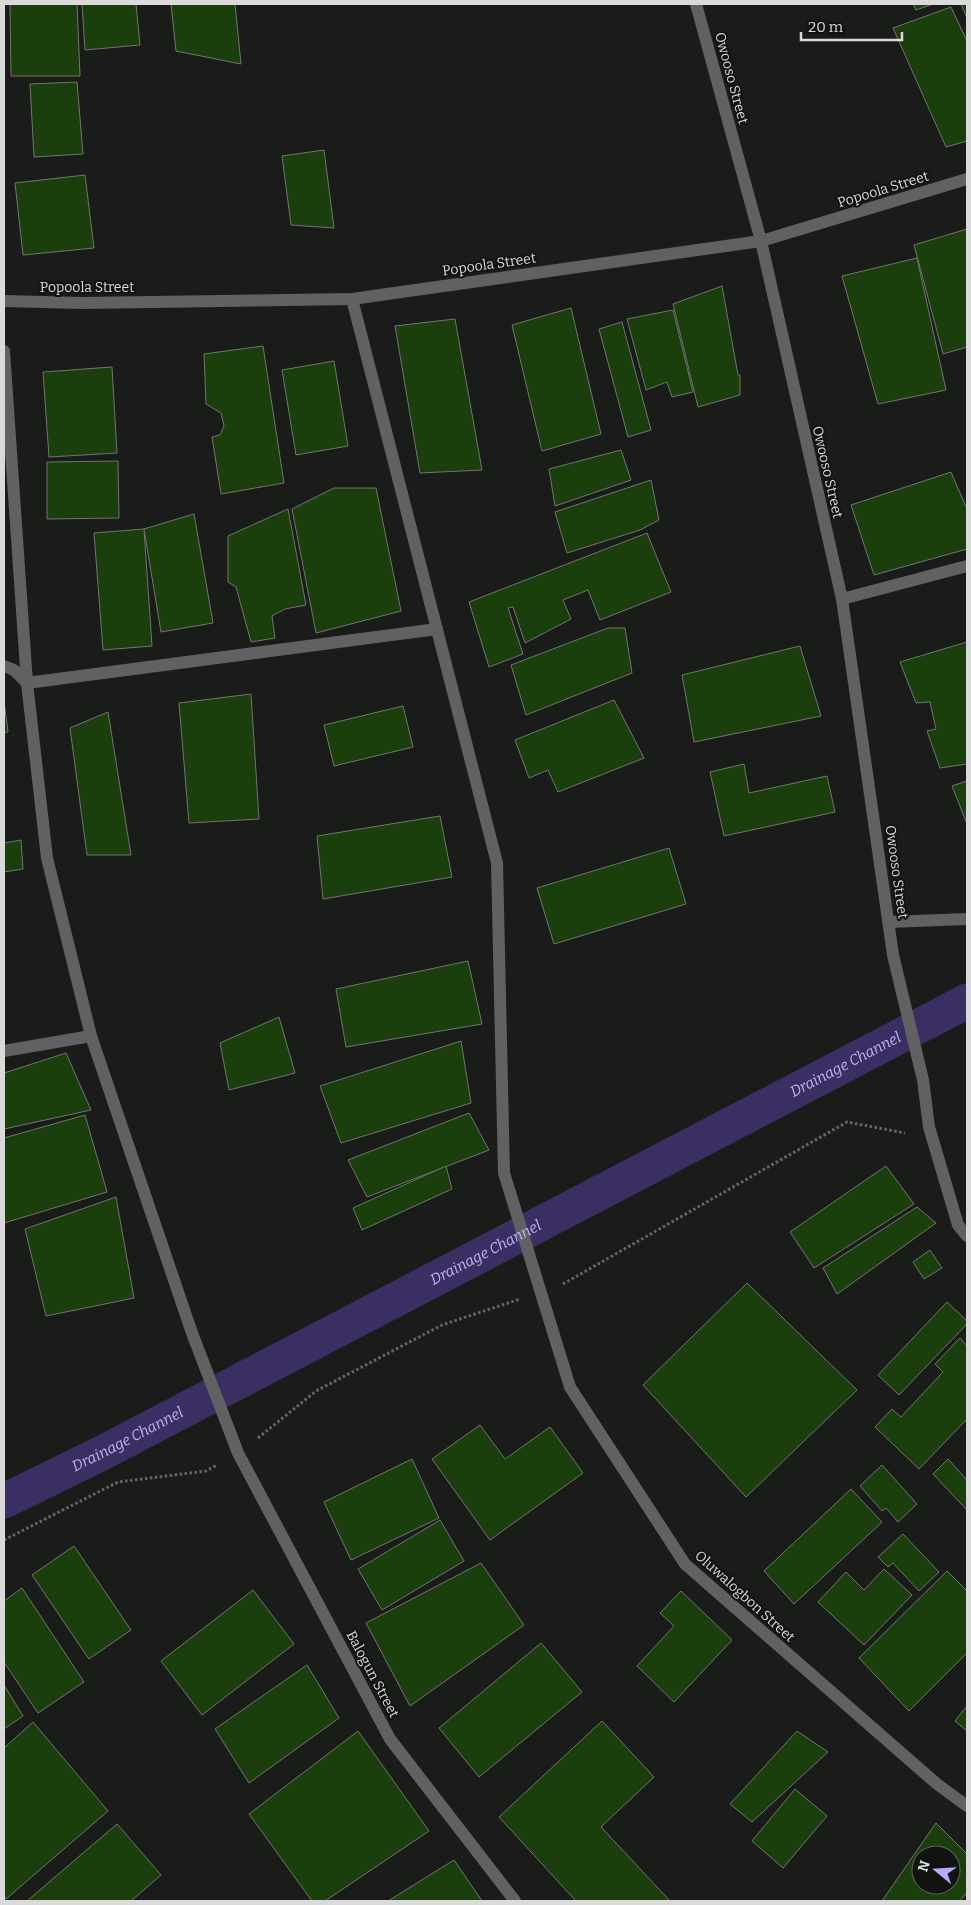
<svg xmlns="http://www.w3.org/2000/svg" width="971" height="1905" viewBox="0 0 971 1905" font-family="Bitter,serif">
	<rect width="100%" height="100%" fill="#1a1c1a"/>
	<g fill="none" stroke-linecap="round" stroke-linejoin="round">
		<!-- canal -->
		<path stroke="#3b2e62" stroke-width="35" id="s1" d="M4 1501 102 1453 967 1001"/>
	</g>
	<!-- building -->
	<g fill="#1a3f0c" stroke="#727471" fill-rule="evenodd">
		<path d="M10 4H77L80 76H11Z"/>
		<path d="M82 4H136L140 45 85 50Z"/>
		<path d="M171 4H235L241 64 176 51Z"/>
		<path d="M913 4H933L916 10Z"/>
		<path d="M961 4H967V18Z"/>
		<path d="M951 7 967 41V141L946 147 893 28Z"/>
		<path d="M77 82 83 154 34 157 30 84Z"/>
		<path d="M324 150 334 228 291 225 282 156Z"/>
		<path d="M85 175 94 248 23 255 15 183Z"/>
		<path d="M967 229V347L943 354 914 245Z"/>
		<path d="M917 258 946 390 878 404 842 276Z"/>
		<path d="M722 286 738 375H740V395L698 407 673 304Z"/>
		<path d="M571 308 601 434 542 451 512 325Z"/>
		<path d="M673 310 693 392 672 397 667 382 646 390 627 319Z"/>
		<path d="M455 319 482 470 420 473 395 326Z"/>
		<path d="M622 322 651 430 628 437 599 329Z"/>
		<path d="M263 346 284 483 221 494 212 437 220 435 224 426 221 413 206 404 204 354Z"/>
		<path d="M334 361 348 446 296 455 282 370Z"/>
		<path d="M112 367 117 453 49 457 43 372Z"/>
		<path d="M621 450 631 480 555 506 549 469Z"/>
		<path d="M118 461 119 518 47 519V462Z"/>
		<path d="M951 472 967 509V549L874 575 851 505Z"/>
		<path d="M651 480 659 520 640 530 567 553 555 512Z"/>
		<path d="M334 488H376L401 611 316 633 292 509Z"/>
		<path d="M288 509 306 605 285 609 272 616 275 638 251 642 236 587 228 582V536Z"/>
		<path d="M194 514 213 623 161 632 144 529Z"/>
		<path d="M144 529 152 646 103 650 94 533Z"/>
		<path d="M647 533 671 592 600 620 588 590 563 600 571 619 525 643 513 607 508 608 523 654 489 667 469 602Z"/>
		<path d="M608 628H625L632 673 526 715 511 665Z"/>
		<path d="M967 642V764L940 768 927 731 936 729 930 702 916 703 900 662Z"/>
		<path d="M800 646 821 716 694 742 682 675Z"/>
		<path d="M251 694 259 819 189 823 179 703Z"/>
		<path d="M614 700 644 758 558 792 548 770 529 778 515 740Z"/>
		<path d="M4 701 8 732 4 733Z"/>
		<path d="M403 706 413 747 334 766 324 725Z"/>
		<path d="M108 712 131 855H87L70 728Z"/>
		<path d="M744 764 749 793 827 776 835 812 724 836 710 772Z"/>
		<path d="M967 781V824L952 786Z"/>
		<path d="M440 816 452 877 323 899 317 836Z"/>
		<path d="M21 840 23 869 4 872V843Z"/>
		<path d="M669 848 686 904 554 944 537 888Z"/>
		<path d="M468 961 482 1024 346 1047 336 989Z"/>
		<path d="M279 1017 295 1073 229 1090 220 1043Z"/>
		<path d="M461 1041 471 1103 341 1143 320 1086Z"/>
		<path d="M66 1053 91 1110 4 1129V1073Z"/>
		<path d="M469 1113 489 1150 367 1197 348 1160Z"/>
		<path d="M85 1115 107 1192 4 1223V1138Z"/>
		<path d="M446 1166 452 1189 362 1230 353 1208Z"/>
		<path d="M886 1166 914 1204 814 1268 790 1232Z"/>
		<path d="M116 1197 134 1298 46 1316 25 1229Z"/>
		<path d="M917 1207 936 1223 837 1294 823 1268Z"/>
		<path d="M930 1250 942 1268 924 1279 913 1262Z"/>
		<path d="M747 1283 857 1390 746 1497 643 1385Z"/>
		<path d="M947 1302 967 1321V1324L899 1395 878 1375Z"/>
		<path d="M960 1338 967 1346V1419L919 1469 875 1427 892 1409 901 1417 943 1372 935 1364Z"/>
		<path d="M480 1425 505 1459 550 1427 583 1473 490 1540 432 1459Z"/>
		<path d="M412 1459 439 1518 351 1560 324 1502Z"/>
		<path d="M948 1459 967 1480V1510L933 1474Z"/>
		<path d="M882 1465 917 1504 898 1522 886 1508 882 1511 860 1486Z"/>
		<path d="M851 1489 882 1522 794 1604 764 1571Z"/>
		<path d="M440 1520 464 1561 382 1610 358 1569Z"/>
		<path d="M903 1534 939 1572 919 1591 893 1563 888 1567 878 1557Z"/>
		<path d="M74 1546 131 1630 89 1659 32 1575Z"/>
		<path d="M481 1563 524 1625 410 1706 366 1623Z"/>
		<path d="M884 1569 912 1595 864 1645 818 1602 846 1572 864 1590Z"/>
		<path d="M947 1571 967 1591V1653L909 1711 859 1658Z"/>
		<path d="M22 1588 84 1682 38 1713 4 1662V1601Z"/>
		<path d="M253 1590 294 1644 202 1715 161 1661Z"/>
		<path d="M681 1591 732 1640 674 1702 637 1666 674 1626 660 1613Z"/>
		<path d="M541 1643 582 1692 479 1777 439 1728Z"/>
		<path d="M307 1665 339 1718 249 1783 215 1729Z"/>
		<path d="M4 1685 23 1716 4 1729Z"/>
		<path d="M967 1706V1731L955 1721Z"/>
		<path d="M602 1721 654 1777 601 1827 670 1901H576L499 1817Z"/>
		<path d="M33 1722 108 1811 6 1899 4 1896V1748Z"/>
		<path d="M358 1731 429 1831 325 1901H312L249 1814Z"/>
		<path d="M797 1731 828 1752 752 1822 730 1804Z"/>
		<path d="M795 1789 827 1816 783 1868 752 1841Z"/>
		<path d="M936 1823 967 1854V1892L960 1901H882ZM921 1855H951V1885H921Z"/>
		<path d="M117 1824 161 1875 131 1901H27Z"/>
		<path d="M454 1860 482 1901H388Z"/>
	</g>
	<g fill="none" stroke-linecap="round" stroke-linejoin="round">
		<!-- path -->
		<g stroke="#656665" stroke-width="3" stroke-dasharray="2.5 2.5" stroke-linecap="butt">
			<path d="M563 1284 847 1122 905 1133"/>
			<path d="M258 1438 316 1391 442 1325 520 1299"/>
			<path d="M4 1540 118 1482 206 1471 217 1465"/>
		</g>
		<!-- minor -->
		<g stroke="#616163" stroke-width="12">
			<path d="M696 4 761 241 842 599 893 955 923 1080 929 1127 958 1225 967 1236"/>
			<path d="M352 299 497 863 504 1173 570 1387 685 1564 937 1784 967 1806"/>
			<path d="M4 301 81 303 352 299 761 241 967 179"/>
			<path d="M4 351 27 683 47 858 91 1036 192 1333 238 1453 390 1739 515 1901"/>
			<path d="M842 599 967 566"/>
			<path d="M4 666 14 670 27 683 437 629"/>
			<path d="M889 922 967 919"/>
			<path d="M4 1051 91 1036"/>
		</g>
	</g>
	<g text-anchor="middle" stroke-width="4" stroke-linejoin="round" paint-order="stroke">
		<!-- street labels -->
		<g font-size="14" fill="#d9dad9" stroke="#111311">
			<text transform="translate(732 78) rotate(75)" y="5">Owooso Street</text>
			<text transform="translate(883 189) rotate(-17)" y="5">Popoola Street</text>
			<text transform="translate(489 264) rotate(-8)" y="5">Popoola Street</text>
			<text x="87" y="292">Popoola Street</text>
			<text transform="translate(828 472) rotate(77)" y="5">Owooso Street</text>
			<text transform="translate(897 872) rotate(82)" y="5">Owooso Street</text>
			<text transform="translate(745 1596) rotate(42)" y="5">Oluwalogbon Street</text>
			<text transform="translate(373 1674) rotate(62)" y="5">Balogun Street</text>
		</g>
		<!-- water labels -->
		<g font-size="15" font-style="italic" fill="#c0b4f7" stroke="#111311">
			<text dy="5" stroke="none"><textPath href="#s1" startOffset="948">Drainage Channel</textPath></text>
			<text dy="5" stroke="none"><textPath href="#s1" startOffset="542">Drainage Channel</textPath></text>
			<text dy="5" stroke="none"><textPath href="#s1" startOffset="138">Drainage Channel</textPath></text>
		</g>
	</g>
	<!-- border -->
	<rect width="971" height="1905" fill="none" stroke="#d9dad9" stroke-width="10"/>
	<!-- north arrow -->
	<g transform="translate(936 1870) rotate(288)"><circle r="24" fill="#111311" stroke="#616361"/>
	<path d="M0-4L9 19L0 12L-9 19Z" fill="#b9abf7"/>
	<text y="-8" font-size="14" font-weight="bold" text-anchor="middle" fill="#d9dad9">N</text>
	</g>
	<!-- scale -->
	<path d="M801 32v8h101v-8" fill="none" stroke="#d9dad9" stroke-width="2.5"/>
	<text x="808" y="32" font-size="15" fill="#d9dad9" stroke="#111311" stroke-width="4" paint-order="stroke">20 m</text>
</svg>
